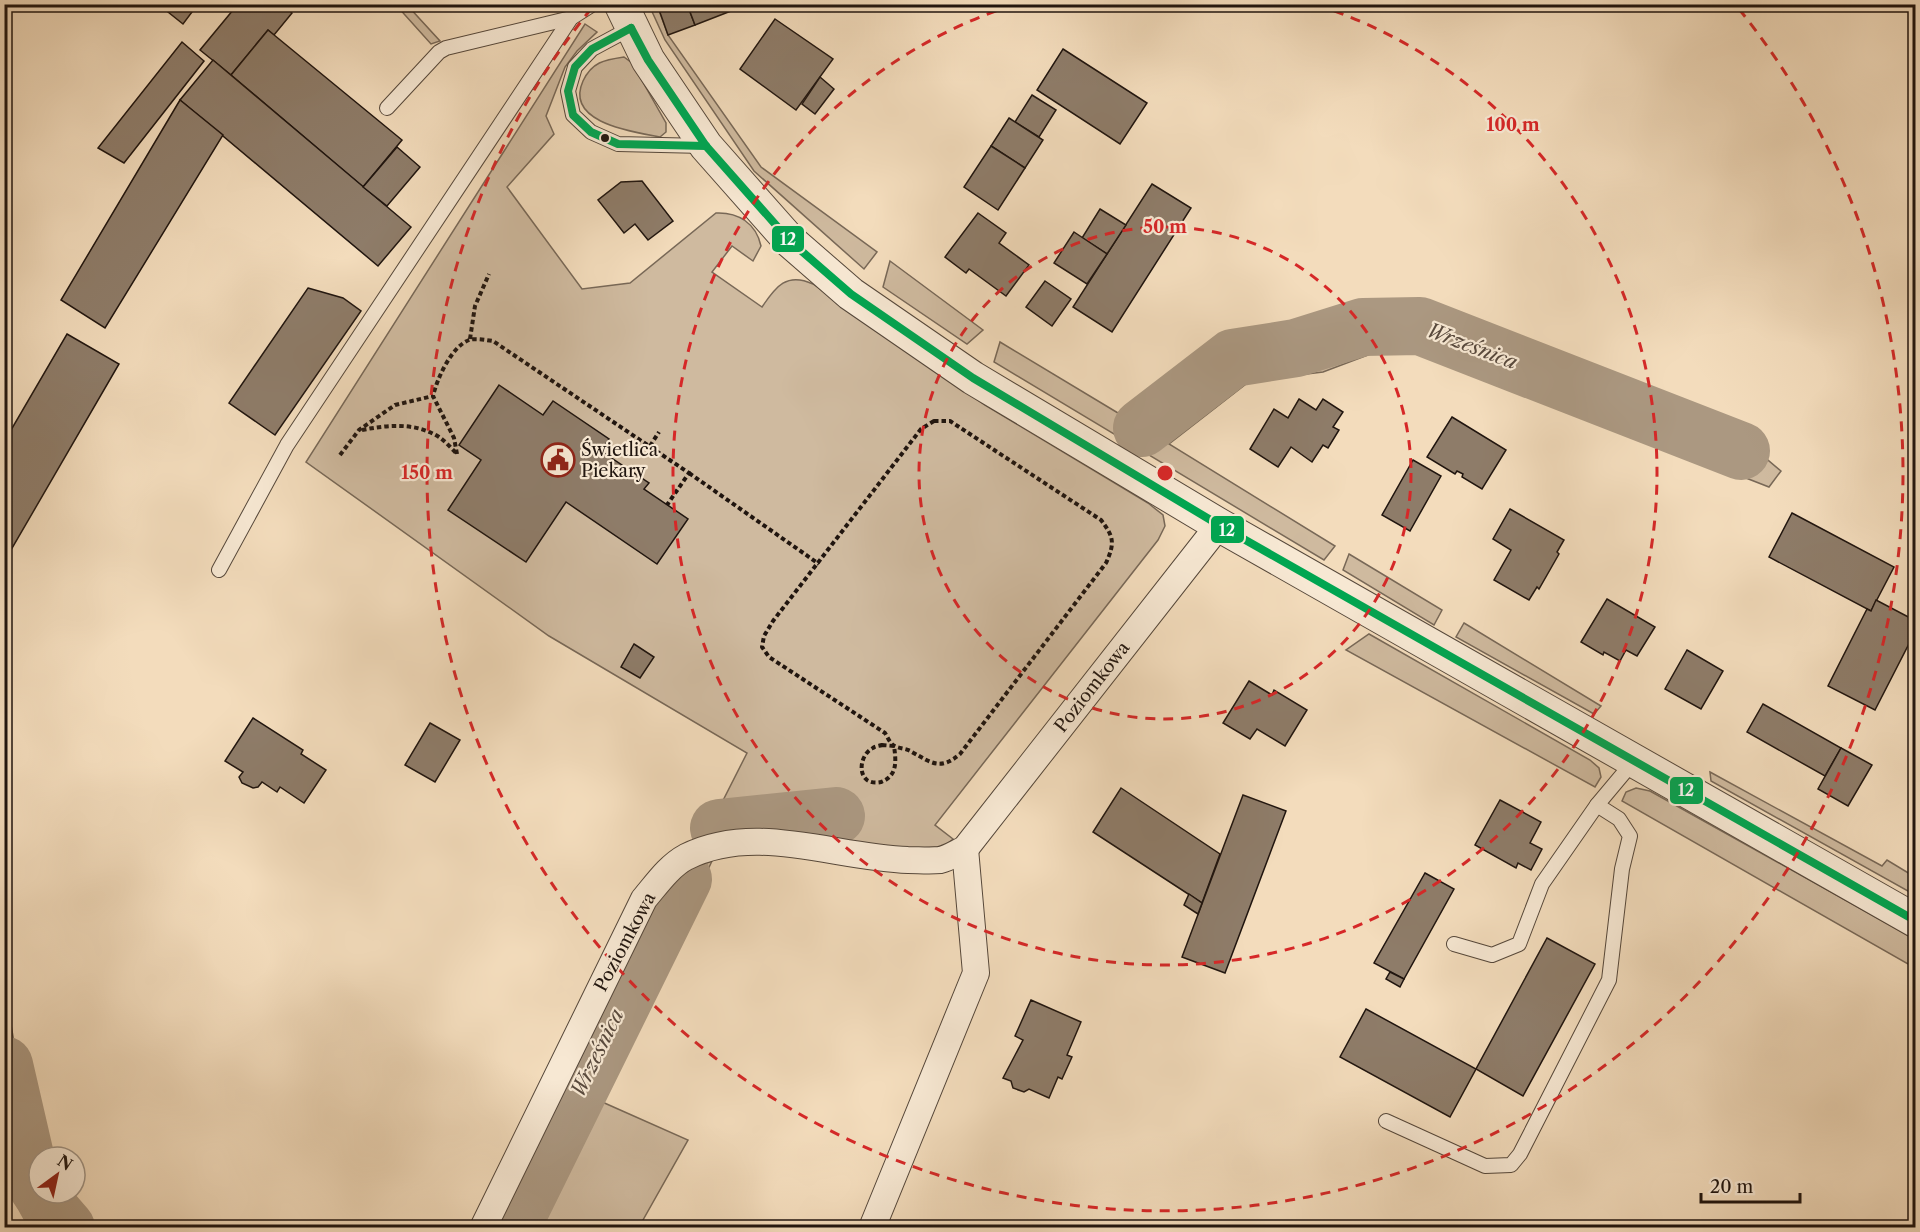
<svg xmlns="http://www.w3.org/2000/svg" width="1920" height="1232" viewBox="0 0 1920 1232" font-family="'Libre Caslon Text',serif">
	<rect width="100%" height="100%" fill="#f3dcbc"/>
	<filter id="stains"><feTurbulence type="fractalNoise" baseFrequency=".00333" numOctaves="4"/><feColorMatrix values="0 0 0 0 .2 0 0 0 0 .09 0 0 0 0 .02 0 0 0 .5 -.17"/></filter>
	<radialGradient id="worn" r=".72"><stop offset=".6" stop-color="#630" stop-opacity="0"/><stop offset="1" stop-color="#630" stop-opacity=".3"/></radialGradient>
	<!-- green -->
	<g fill="#cfba9f" stroke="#786857" stroke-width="1.5">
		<path d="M396 5H407L440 41 431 44Z"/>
		<path d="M649 5H657L668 35 761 167 877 252 864 269 754 171 665 40Z"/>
		<path d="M585 24 597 32 577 51 565 67 546 116 554 134 507 187 582 289 630 283 716 213C738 212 756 223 761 246L753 261 732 246 712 272 762 307C776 286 787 272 813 284L985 405 1148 503 1163 515 1165 526 1158 540 935 825 953 839 944 847 881 849 704 838 747 753 549 636 306 462Z"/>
		<path d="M624 57 632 63 666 123V132L660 137C634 132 564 123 583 81 592 62 604 60 624 57Z"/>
		<path d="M890 261 983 330 967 344 883 287Z"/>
		<path d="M1355 313H1418L1744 440 1781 471 1769 487 1452 363 1389 347 1323 372 1250 381 1169 444 1335 546 1324 560 994 362 1000 342 1118 413 1233 343 1256 336 1288 337 1326 321Z"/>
		<path d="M1349 554 1442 610 1434 625 1343 570Z"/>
		<path d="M1464 623 1601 706 1594 714 1456 637Z"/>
		<path d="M1369 634 1590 760 1599 768 1601 777 1595 787 1346 650Z"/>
		<path d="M1710 772 1882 866 1887 860 1915 877V895L1711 781Z"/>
		<path d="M1636 788 1650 791 1915 939V968L1622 801 1626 792Z"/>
		<path d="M712 861 600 1101 688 1140 639 1227 493 1228 649 909C670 884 681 872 712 861Z"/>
		<path d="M4 983 24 1102 41 1157H39V1193H61L90 1227H48L38 1216 11 1168 5 1140Z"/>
	</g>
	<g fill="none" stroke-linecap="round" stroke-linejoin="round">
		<!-- river -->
		<g stroke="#ab9881" stroke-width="58">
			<path d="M1142 428 1233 358 1296 348 1363 327 1420 326 1741 451"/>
			<path d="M719 828 836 816"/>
			<path d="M4 1065 28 1169 39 1189"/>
			<path d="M42 1193 53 1213 66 1228"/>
			<path d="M511 1228 683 879"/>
		</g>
	</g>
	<!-- building -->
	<g fill="#8e7c69" stroke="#20150f" stroke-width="1.5">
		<path d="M158 4H198L183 24Z"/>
		<path d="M238 4H283L292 13 274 35 268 30 231 75 200 50Z"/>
		<path d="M657 4H687L695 25 668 35Z"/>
		<path d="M687 4H749L695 25Z"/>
		<path d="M775 19 833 59 796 110 740 69Z"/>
		<path d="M268 30 402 140 363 187 231 75Z"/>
		<path d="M182 42 204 61 124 163 98 148Z"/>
		<path d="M1063 49 1147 103 1120 144 1037 90Z"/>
		<path d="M213 60 411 227 378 266 180 100Z"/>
		<path d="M820 77 834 89 815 114 802 104Z"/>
		<path d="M1032 95 1056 110 1039 137 1015 122Z"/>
		<path d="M180 100 223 135 105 328 61 300Z"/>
		<path d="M1009 118 1043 140 1025 168 991 146Z"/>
		<path d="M991 146 1025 168 998 210 964 187Z"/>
		<path d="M397 147 420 167 387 206 363 187Z"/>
		<path d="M642 181 673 221 648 240 635 224 624 233 598 200 621 182Z"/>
		<path d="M1152 184 1191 208 1112 332 1073 307Z"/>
		<path d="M1100 209 1126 225 1107 254 1082 238Z"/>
		<path d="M978 213 1006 233 999 243 1029 265 1006 296 969 269 966 273 945 257Z"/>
		<path d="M1074 232 1107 254 1087 284 1054 263Z"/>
		<path d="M1045 281 1071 299 1052 326 1026 307Z"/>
		<path d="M308 288 343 298 361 311 275 435 229 403Z"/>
		<path d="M67 334 119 364 4 562V442Z"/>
		<path d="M499 385 543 415 553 401 609 439 601 451 649 483 644 489 688 519 657 564 566 502 526 562 448 510 481 460 459 445Z"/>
		<path d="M1299 399 1316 410 1323 399 1343 412 1333 427 1339 430 1328 448 1323 445 1312 462 1291 447 1278 467 1250 449 1274 409 1288 418Z"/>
		<path d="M1452 417 1506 450 1482 489 1462 477 1463 474 1457 471 1455 474 1427 457Z"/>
		<path d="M1413 460 1441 476 1410 531 1382 515Z"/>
		<path d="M1510 509 1564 540 1557 552 1559 554 1539 589 1537 587 1529 600 1494 580 1511 550 1493 539Z"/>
		<path d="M1792 513 1894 567 1871 611 1769 557Z"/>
		<path d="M1607 599 1655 627 1637 656 1626 650 1620 661 1604 652 1603 655 1581 642Z"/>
		<path d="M1876 600 1916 621V630L1875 710 1828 686 1867 609 1871 611Z"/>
		<path d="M634 644 654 657 640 678 621 667Z"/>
		<path d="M1687 650 1723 671 1701 709 1665 689Z"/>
		<path d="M1249 681 1272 695 1274 690 1307 710 1285 746 1257 729 1250 739 1223 723Z"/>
		<path d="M1763 704 1841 748 1825 776 1747 732Z"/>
		<path d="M253 718 303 750 301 754 326 770 304 803 280 787 277 792 262 782 258 787 253 788 242 783 239 777 243 772 225 761Z"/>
		<path d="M430 723 460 740 435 782 405 765Z"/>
		<path d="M1841 748 1872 765 1848 806 1818 789Z"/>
		<path d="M1121 788 1220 854 1202 903 1093 832Z"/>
		<path d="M1243 795 1286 811 1225 973 1182 957Z"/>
		<path d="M1500 800 1541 822 1530 843 1542 849 1531 870 1518 863 1516 868 1475 845Z"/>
		<path d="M1425 873 1454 889 1404 979 1374 963Z"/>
		<path d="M1189 894 1202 903 1198 914 1184 905Z"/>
		<path d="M1547 938 1595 964 1523 1096 1476 1069Z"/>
		<path d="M1390 972 1404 979 1400 987 1386 979Z"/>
		<path d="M1031 1000 1081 1022 1067 1055 1072 1057 1062 1079 1058 1077 1049 1098 1029 1089 1024 1092 1013 1088 1011 1081 1003 1078 1023 1040 1015 1036Z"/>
		<path d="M1366 1009 1476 1069 1450 1117 1340 1057Z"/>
	</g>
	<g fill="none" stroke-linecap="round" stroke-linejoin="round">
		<!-- service casing -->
		<g stroke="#55473a" stroke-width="16">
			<g id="service">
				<path d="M631 28 592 49 575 67 568 91 573 115 591 132 618 144 704 146"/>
				<path d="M387 108 439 52 446 48 571 18"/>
				<path d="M219 570 287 445 571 18 593 4"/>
				<path d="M1454 944 1492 955 1519 944 1542 884 1597 805 1633 762"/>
				<path d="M1386 1121 1485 1166 1511 1165 1520 1154 1609 980 1622 869 1630 836 1619 819 1597 805"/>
			</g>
		</g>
		<!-- minor casing -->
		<g stroke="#55473a" stroke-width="28">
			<g id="minor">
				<path d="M483 1228 644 899C656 885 669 866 686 857 756 822 835 858 908 860 918 860 930 861 940 860 949 858 958 852 965 849L1219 525"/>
				<path d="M872 1228 976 973 965 849"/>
			</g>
		</g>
		<!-- tertiary casing -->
		<g stroke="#55473a" stroke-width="35">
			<path id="tertiary" d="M621 4 648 60 706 146 790 241 851 294 973 378 1219 525 1916 921"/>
		</g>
		<!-- path -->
		<g stroke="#20150f" stroke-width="4" stroke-dasharray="4.5 3" stroke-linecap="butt">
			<path d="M470 339 475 306 489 274"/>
			<path d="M934 421H950L1101 520C1114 537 1115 543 1106 563L960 754C940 771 932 763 912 752 907 748 898 749 893 745 890 743 887 736 885 733L769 657 762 647 764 636 773 621 921 429Z"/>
			<path d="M362 430C388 425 415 422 439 437 445 441 451 448 456 453"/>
			<path d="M650 446 659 432"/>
			<path d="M457 454 454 438 433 396C437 379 451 347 469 340 475 338 486 340 493 341L689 473 667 505"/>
			<path d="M340 455 359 430 395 405 433 396"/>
			<path d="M689 473 819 564"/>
			<path d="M882 745 894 746C896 760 898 776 881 782 877 783 871 783 867 780 857 772 862 753 873 748 875 746 879 746 882 745Z"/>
		</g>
		<!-- service -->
		<use href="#service" stroke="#f7e8d3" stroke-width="14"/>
		<!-- minor -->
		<use href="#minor" stroke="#f7e8d3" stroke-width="26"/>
		<!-- tertiary -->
		<use href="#tertiary" stroke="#f7e8d3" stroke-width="33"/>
		<!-- bus-1 casing -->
		<g stroke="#f7e8d3" stroke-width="12">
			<g id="bus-1">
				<path d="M631 28 648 60 706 146 790 241 851 294 973 378 1219 525 1916 921"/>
				<path d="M631 28 592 49 575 67 568 91 573 115 591 132 618 144 706 146"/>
			</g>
		</g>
		<!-- bus-1 -->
		<use href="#bus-1" stroke="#00a651" stroke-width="8"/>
	</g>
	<!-- distance rings -->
	<g fill="none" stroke="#d62828" stroke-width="3" stroke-dasharray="10 8">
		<circle cx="1165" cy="473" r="246"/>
		<path d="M1317 5A492 492 0 1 1 1013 5"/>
		<path d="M1739 9A738 738 0 1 1 591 9"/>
	</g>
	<!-- icons -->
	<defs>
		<g id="civic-ring" transform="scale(1.725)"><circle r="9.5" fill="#f7e8d3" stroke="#8f2418" stroke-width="1.5"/><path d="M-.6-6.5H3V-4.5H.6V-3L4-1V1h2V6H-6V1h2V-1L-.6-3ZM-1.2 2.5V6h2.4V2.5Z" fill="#8f2418"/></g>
	</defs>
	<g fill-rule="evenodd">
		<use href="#civic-ring" x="558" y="460"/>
	</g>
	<!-- markers -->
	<circle fill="#20150f" stroke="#f7e8d3" stroke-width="2" cx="605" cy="138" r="5"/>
	<g text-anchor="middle" stroke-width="4.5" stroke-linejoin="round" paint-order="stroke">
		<!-- poi labels -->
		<g font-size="18" fill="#20150f" stroke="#f7e8d3" text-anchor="start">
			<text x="581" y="456">Świetlica<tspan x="581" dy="21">Piekary</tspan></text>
		</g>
		<!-- street labels -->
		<g font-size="18" fill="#20150f" stroke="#f7e8d3">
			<text transform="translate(1092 687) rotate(-52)" y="6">Poziomkowa</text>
			<text transform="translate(625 942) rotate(-62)" y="6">Poziomkowa</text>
		</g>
		<!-- water labels -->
		<g font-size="20" font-style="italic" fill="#58493d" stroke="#f7e8d3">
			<text transform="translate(1472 346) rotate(21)" y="7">Wrześnica</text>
			<text transform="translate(597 1053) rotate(-64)" y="7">Wrześnica</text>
		</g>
	</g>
	<circle cx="1165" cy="473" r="9" fill="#d62828" stroke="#f7e8d3" stroke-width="3"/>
	<g font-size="18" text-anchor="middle" font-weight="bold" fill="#d62828" stroke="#f7e8d3" stroke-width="4.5" stroke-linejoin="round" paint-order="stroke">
		<text x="1513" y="131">100 m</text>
		<text x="1165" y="233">50 m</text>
		<text x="427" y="479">150 m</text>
	</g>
	<g stroke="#f7e8d3" stroke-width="2">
		<rect x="771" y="225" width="34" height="28" rx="6" fill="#00a651"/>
		<rect x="1210" y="515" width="35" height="29" rx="6" fill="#00a651"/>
		<rect x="1669" y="776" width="35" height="29" rx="6" fill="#00a651"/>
	</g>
	<g font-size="16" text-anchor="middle" font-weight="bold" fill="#fff">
		<text x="788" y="245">12</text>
		<text x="1227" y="536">12</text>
		<text x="1686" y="796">12</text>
	</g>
	<!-- margin -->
	<rect width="1920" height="1232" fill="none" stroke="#f3dcbc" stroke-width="24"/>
	<rect x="6" y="6" width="1908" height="1220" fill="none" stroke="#20150f" stroke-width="3"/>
	<rect x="12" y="12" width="1896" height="1208" fill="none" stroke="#20150f" stroke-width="1.5"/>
	<!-- north arrow -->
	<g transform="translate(57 1175) rotate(33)"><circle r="28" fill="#f7e8d3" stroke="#a19485" stroke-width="1.5"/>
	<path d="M0-4.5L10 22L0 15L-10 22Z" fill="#8f2418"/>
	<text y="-9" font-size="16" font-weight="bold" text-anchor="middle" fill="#20150f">N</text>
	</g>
	<!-- scale -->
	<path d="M1701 1193v9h99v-9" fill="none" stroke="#20150f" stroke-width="3"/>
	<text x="1710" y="1193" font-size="18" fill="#20150f" stroke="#f7e8d3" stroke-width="4.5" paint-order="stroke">20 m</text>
	<rect width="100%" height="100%" filter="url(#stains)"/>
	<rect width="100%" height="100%" fill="url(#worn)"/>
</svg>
